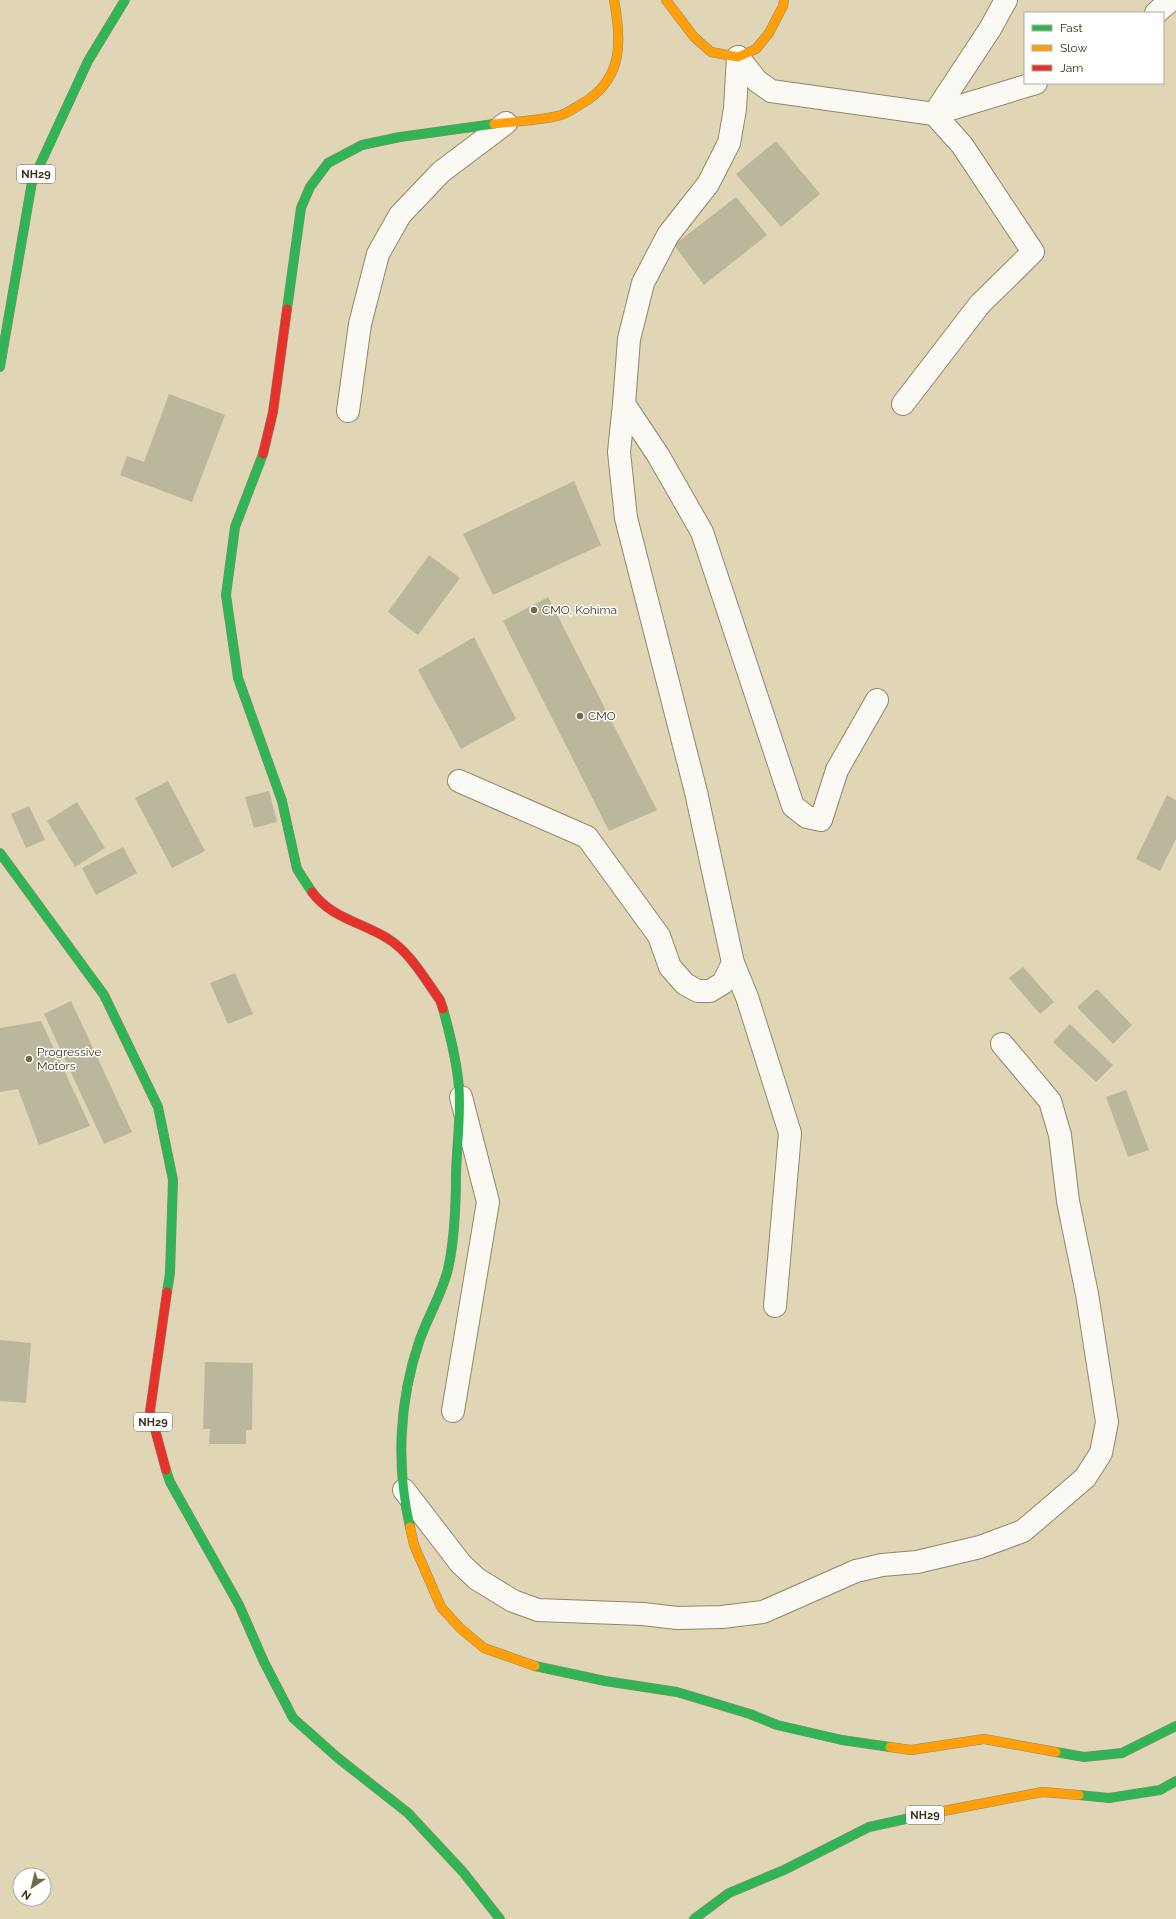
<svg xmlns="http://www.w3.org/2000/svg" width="1176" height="1919" viewBox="0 0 1176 1919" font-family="Raleway,sans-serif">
	<rect width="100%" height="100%" fill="#e0d5b4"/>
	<!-- building -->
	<g fill="#bbb79c">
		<path d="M776 141 820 194 781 227 736 174Z"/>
		<path d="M736 197 767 235 704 285 674 245Z"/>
		<path d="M169 394 225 415 192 502 120 475 127 456 144 462Z"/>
		<path d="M574 481 601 545 493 595 463 534Z"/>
		<path d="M429 555 460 578 418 635 388 612Z"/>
		<path d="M548 597 657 810 609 831 503 621Z"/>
		<path d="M474 637 516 719 461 749 418 670Z"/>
		<path d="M168 781 205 851 172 868 135 798Z"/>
		<path d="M269 791 277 822 254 828 245 797Z"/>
		<path d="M1167 795 1176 800V839L1160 871 1136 859Z"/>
		<path d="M77 802 105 848 75 867 47 821Z"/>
		<path d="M29 806 45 840 26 848 11 814Z"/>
		<path d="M123 847 137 873 96 895 82 868Z"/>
		<path d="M1023 967 1054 1002 1040 1014 1009 978Z"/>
		<path d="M235 973 253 1014 228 1024 210 983Z"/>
		<path d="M1097 989 1132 1025 1113 1044 1077 1007Z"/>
		<path d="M71 1001 132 1132 104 1144 44 1014Z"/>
		<path d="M41 1021 90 1126 39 1145 18 1089 0 1092V1028Z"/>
		<path d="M1070 1024 1113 1065 1096 1082 1053 1042Z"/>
		<path d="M1126 1090 1149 1150 1128 1157 1106 1097Z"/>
		<path d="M0 1340 31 1343 26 1403 0 1401Z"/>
		<path d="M205 1362 253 1363 252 1430H246V1444H209L210 1429H203Z"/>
	</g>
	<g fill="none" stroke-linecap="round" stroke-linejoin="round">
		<!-- street casing -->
		<g stroke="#90876c" stroke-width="24">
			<g id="street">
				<path d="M1156 13 1171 0"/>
				<path d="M738 57 735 109 729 143 708 184 668 235 643 283 629 339 624 404 619 452 626 518 696 792 733 963 747 997 790 1133 775 1306"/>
				<path d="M738 57 757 81 771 91 934 114 990 29 1006 0"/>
				<path d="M624 404 658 455 702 532 793 806 807 817 821 820 837 770 877 700"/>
				<path d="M903 404 980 304 1033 252 962 145 934 114 1036 83"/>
				<path d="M348 411 360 324 378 254 400 215 441 172 506 123"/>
				<path d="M459 781 587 837 659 936 670 967 685 984 698 991H710L723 983 733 963"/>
				<path d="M453 1411 488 1202 461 1097"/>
				<path d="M404 1490 461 1564 477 1579 513 1601 538 1610 643 1614 677 1618 722 1617 763 1612 856 1571 882 1565 917 1562 980 1547 1023 1531 1085 1478 1101 1453 1107 1422 1087 1294 1068 1201 1060 1135 1050 1101 1002 1044"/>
			</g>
		</g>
		<!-- fast casing -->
		<g stroke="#90876c" stroke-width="10">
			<g id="fast">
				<path d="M287 309 301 208 310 187 328 163 362 145 400 137 494 124"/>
				<path d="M0 367 32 182 88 61 125 0"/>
				<path d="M263 454 235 527 226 595 238 678 282 801 297 869 312 892"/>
				<path d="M0 853 104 995 158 1107 173 1180 170 1273 167 1292"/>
				<path d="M166 1470 170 1482 239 1605 264 1662 293 1718 338 1758 408 1813 463 1872 500 1919"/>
				<path d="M410 1527C396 1466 399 1401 419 1342 427 1318 442 1294 448 1269 455 1238 456 1205 456 1173 457 1145 461 1116 459 1088 457 1062 450 1034 443 1009"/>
				<path d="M535 1666 605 1681 677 1692 750 1714 777 1725 842 1740 890 1747"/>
				<path d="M1056 1752 1084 1757 1122 1753 1176 1726"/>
				<path d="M1079 1795 1109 1798 1160 1790 1176 1781"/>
				<path d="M694 1919 729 1893 784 1870 869 1827 933 1813"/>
			</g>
		</g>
		<!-- slow casing -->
		<g stroke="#90876c" stroke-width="10">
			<g id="slow">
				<path d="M666 0 694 37 711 52 738 57 756 49 769 33 783 6 784 0"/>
				<path d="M494 124C516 121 540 121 561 115 568 113 576 107 583 103 623 79 622 42 614 0"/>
				<path d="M410 1527 414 1545 441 1607 460 1628 484 1648 535 1666"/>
				<path d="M890 1747 911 1750 984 1739 1056 1752"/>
				<path d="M933 1813 1042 1792 1079 1795"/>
			</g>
		</g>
		<!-- jam casing -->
		<g stroke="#90876c" stroke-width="10">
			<g id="jam">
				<path d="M263 454 273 412 287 309"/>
				<path d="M312 892C331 918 361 922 387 938 410 952 424 978 440 1000L443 1009"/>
				<path d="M166 1470 150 1411 167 1292"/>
			</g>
		</g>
		<!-- street -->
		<use href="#street" stroke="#faf9f4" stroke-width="22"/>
		<!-- fast -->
		<use href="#fast" stroke="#30b455" stroke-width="9"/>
		<!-- slow -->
		<use href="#slow" stroke="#ff9f0a" stroke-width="9"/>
		<!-- jam -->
		<use href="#jam" stroke="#e5322d" stroke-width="9"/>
	</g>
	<!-- markers -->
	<g fill="#736a4e" stroke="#fff" stroke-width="1.5">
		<circle cx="534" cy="610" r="4"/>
		<circle cx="580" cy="716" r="4"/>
		<circle cx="29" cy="1059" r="4"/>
	</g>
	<g text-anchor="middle" stroke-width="3" stroke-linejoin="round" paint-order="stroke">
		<!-- shield labels -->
		<g fill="#fff" stroke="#746e5d" stroke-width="1">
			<rect x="17" y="165" width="38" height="18" rx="3"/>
			<rect x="134" y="1413" width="38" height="18" rx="3"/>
			<rect x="906" y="1806" width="38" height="18" rx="3"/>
		</g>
		<g font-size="11" font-weight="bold" fill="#383017">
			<text x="36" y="178">NH29</text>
			<text x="153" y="1426">NH29</text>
			<text x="925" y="1819">NH29</text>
		</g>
		<!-- poi labels -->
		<g font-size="12" fill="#383017" stroke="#fff" text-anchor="start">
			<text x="542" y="614">CMO, Kohima</text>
			<text x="588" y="720">CMO</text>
			<text x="37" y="1056">Progressive<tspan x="37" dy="14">Motors</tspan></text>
		</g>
	</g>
	<!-- legend -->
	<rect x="1024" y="12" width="140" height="72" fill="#ffffff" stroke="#afaca2"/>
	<rect x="1032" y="25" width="20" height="6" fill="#30b455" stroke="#afaca2"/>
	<text x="1060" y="32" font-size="12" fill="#383017">Fast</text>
	<rect x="1032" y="45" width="20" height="6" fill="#ff9f0a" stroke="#afaca2"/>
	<text x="1060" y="52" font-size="12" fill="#383017">Slow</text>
	<rect x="1032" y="65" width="20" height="6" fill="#e5322d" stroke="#afaca2"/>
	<text x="1060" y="72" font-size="12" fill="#383017">Jam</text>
	<!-- north arrow -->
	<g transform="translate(32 1887) rotate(215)"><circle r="19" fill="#ffffff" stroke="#afaca2"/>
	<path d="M0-3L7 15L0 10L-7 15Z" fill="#736a4e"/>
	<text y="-6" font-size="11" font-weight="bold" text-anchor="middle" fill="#383017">N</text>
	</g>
</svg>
